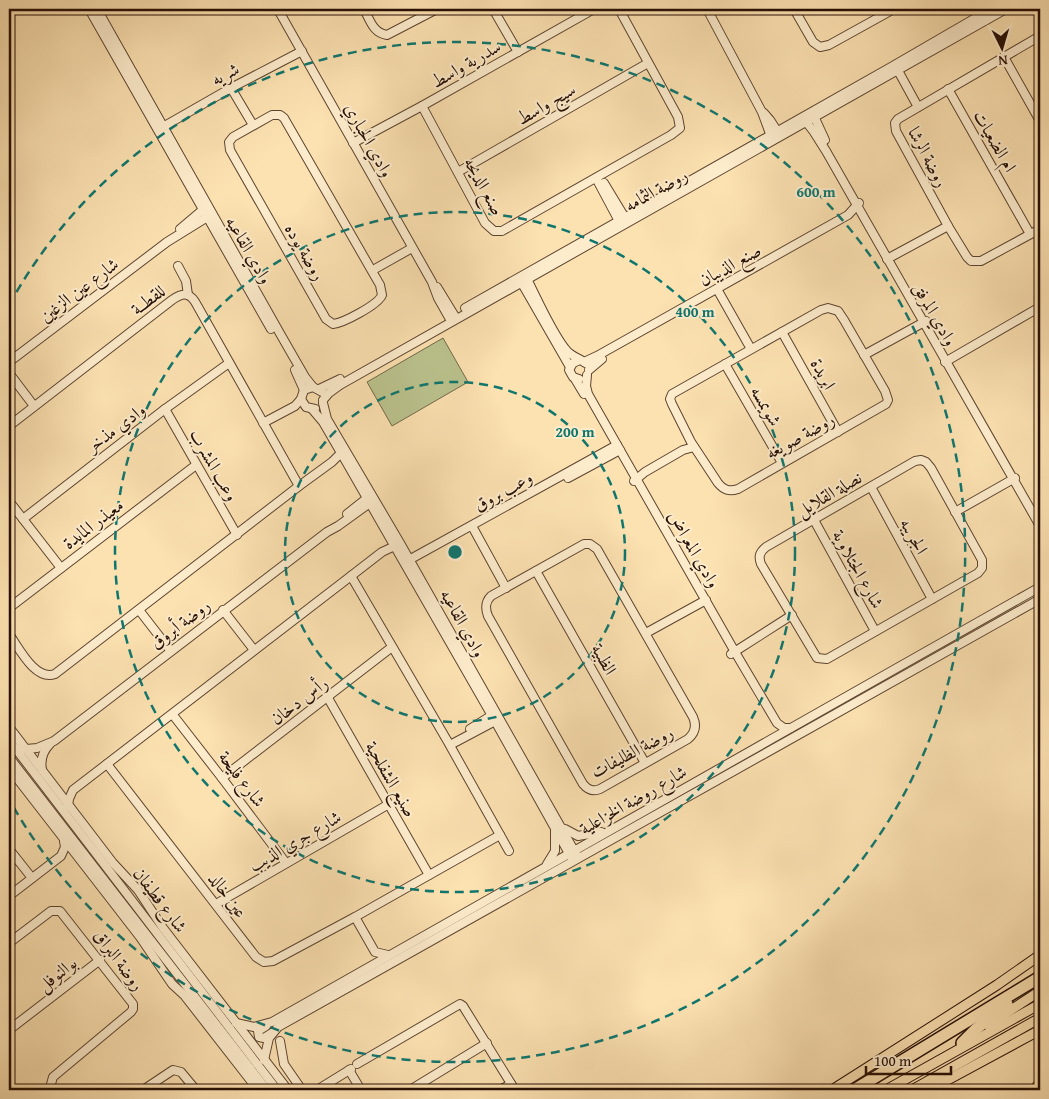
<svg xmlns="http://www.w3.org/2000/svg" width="1049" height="1099" viewBox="0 0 1049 1099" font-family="'Gentium Book Plus',Amiri,serif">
	<rect width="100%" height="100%" fill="#fce1b1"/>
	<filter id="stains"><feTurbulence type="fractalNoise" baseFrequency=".004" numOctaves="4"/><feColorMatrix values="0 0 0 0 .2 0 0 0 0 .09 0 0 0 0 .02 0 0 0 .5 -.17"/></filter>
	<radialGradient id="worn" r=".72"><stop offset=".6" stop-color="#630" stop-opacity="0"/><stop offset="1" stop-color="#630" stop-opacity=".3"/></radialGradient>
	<!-- green -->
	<path fill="#bbc38e" stroke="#70694a" d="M443 338 468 382 392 426 367 382Z"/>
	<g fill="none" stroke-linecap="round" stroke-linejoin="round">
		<!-- minor casing -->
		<g stroke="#5c4430" stroke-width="10">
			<g id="minor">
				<path d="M89 9 271 329"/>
				<path d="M97 9 282 337 305 377 313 387 322 392"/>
				<path d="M287 9 280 13 432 282 438 298 451 321"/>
				<path d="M364 9C370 20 373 33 387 35L437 9"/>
				<path d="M493 9 518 52"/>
				<path d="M707 9 762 112 772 139"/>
				<path d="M794 9 813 42 820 47 829 45 894 9"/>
				<path d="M1040 36 898 119 895 123 896 131 948 226 967 257 971 261H981L1040 229"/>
				<path d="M1004 57 1040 121"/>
				<path d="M896 67 918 107"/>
				<path d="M231 88 253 125"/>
				<path d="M948 89 1030 234"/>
				<path d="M422 106 485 223 494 231H502L671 135 680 128 678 117 619 9"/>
				<path d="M764 113 770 120 779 134"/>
				<path d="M813 114 825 140"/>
				<path d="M272 115H280L284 118 380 285 382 295C378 305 343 323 333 324L326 319 230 150 229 142 233 137Z"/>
				<path d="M804 119 814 132 826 151 1040 526"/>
				<path d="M161 128 231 88 302 51"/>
				<path d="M353 143 422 106 594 9"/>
				<path d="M458 172 648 63"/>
				<path d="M596 178 620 223"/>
				<path d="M604 183 627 221"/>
				<path d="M180 229 206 207"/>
				<path d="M887 259 948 226"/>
				<path d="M178 266 186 281 188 295"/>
				<path d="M373 270 412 248"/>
				<path d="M525 275C536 296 552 334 567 351 573 357 581 359 587 364"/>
				<path d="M520 280 570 367"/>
				<path d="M437 287 456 318"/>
				<path d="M717 289 751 349"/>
				<path d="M465 308 891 67 991 9"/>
				<path d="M828 308 838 311 844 320 885 391 888 400 886 404 738 489C729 492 724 490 718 483L691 442 672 404 670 399 672 394 821 310Z"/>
				<path d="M782 332 838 432"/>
				<path d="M864 355 926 321"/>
				<path d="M9 362 167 242 209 216"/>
				<path d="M584 362 597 356 848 215 859 203"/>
				<path d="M945 362 1040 307"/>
				<path d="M725 364 782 463"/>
				<path d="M295 370 304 390"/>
				<path d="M589 370 602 359"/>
				<path d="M9 373 34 406"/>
				<path d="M587 375 586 386 588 394 735 652 777 723 784 728H790"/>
				<path d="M575 379 584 394"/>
				<path d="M579 379 573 377 569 370 573 363 580 360"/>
				<path d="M313 387 304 390 301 399 306 407 315 409"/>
				<path d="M319 389 340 379"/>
				<path d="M323 400 329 393 340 385 1006 9"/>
				<path d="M323 403 327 419 400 543 576 854"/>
				<path d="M165 409 237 535"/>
				<path d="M312 409 323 422 344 458 495 721 571 857"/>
				<path d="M263 423 295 406 301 399"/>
				<path d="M9 426 172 300C185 291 191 293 198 307L299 486 55 674C35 681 19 648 9 634"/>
				<path d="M921 460 926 462 931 468 982 560V568L978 573 827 659 817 658 761 564C758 556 760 552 766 547L915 461Z"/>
				<path d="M568 478 620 450"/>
				<path d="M634 481 645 472 683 450 694 447"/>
				<path d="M299 486 332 462 341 453"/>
				<path d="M871 487 932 599"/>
				<path d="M9 501 61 568"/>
				<path d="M955 512 1015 478"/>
				<path d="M347 514 371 495"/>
				<path d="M23 519 165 409 229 363"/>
				<path d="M814 520 875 631"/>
				<path d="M472 526 506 588"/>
				<path d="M584 544H590L597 549 693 717C697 726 695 733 688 739L600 789C593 792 588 790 583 784L488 616C485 608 485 602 491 596Z"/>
				<path d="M407 561 617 445"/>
				<path d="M536 571 645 763"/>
				<path d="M351 576 448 742 509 851"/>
				<path d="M9 608 196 465"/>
				<path d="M139 610 170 650"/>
				<path d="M223 610 254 650"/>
				<path d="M646 633 706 600"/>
				<path d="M731 654 792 615"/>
				<path d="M328 698 429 875"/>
				<path d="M173 715 222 778 286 863"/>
				<path d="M9 727 113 863 138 890 163 928 288 1090"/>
				<path d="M470 729 494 714"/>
				<path d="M9 740 277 1090"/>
				<path d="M450 745 499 719"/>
				<path d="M16 750 37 748 54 741 327 532 338 526 374 500"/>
				<path d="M9 757 267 1090"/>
				<path d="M107 764 256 957 264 962 273 961 355 917 500 835"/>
				<path d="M9 768 140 937 172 984 184 995 258 1090"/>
				<path d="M42 770C40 759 43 751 50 744"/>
				<path d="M222 778 392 647"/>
				<path d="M68 806 69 799 73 790 351 576 382 552 399 544"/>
				<path d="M565 829 578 836 601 832"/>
				<path d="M9 849 32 878"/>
				<path d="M547 864 555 851V831"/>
				<path d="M9 896 61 856 65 847 64 841"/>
				<path d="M216 904 389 804"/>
				<path d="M355 917 375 952 388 955"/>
				<path d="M9 943 51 911H60L133 1004V1009L131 1012 53 1077 51 1084 52 1090"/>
				<path d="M236 1023 254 1027 272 1022 1040 587"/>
				<path d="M266 1026 258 1031 259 1037 264 1038 272 1033"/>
				<path d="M9 1030 100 960"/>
				<path d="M280 1041 284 1064 302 1090"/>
				<path d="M264 1060 269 1038 278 1027 1040 599"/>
				<path d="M357 1064 460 1004 463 1006 515 1090"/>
				<path d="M349 1070 361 1090"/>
				<path d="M143 1090 173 1070 181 1072 196 1090"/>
				<path d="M317 1090 351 1069"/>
				<path d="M410 1090 487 1043"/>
				<path d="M500 1090 511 1084"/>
				<path d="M1033 1090 1040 1082"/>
			</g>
		</g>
		<!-- major casing -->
		<g stroke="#260f05" stroke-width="11">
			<g id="major">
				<path d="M988 1025 1040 991"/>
				<path d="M832 1090 997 985 1040 955"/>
				<path d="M886 1090 1040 1004"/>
				<path d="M912 1090 1040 1018"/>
				<path d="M929 1090 1040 1030"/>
			</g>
		</g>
		<!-- highway casing -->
		<g stroke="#260f05" stroke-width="14">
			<g id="highway">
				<path d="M962 1043 976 1029 1007 1004"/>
				<path d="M854 1090 1040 977"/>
			</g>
		</g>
		<!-- minor -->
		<use href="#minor" stroke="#fdeccc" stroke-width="8"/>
		<!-- major -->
		<use href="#major" stroke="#fce1b1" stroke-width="9"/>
		<!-- highway -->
		<use href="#highway" stroke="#fce1b1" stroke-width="11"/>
	</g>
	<!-- distance rings -->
	<g fill="none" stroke="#0f766e" stroke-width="2.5" stroke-dasharray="9 6">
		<circle cx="455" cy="552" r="170"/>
		<circle cx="455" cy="552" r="340"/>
		<path d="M9 305A510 510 0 1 1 9 799"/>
	</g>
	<g text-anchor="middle" stroke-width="4" stroke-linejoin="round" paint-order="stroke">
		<!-- street labels -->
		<g font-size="18" fill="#260f05" stroke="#fdeccc">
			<text transform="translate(466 64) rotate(-30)" y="6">سدرية واسط</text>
			<text transform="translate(225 74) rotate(-28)" y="6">شريه</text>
			<text transform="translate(546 104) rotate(-30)" y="6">سيج واسط</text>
			<text transform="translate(369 140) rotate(61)" y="6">وادي الحباري</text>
			<text transform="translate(995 141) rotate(60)" y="6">ام الضعيات</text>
			<text transform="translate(928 157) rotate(62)" y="6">روضة الرشا</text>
			<text transform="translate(484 186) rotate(61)" y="6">صنع الديحه</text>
			<text transform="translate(656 190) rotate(-29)" y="6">روضة الثمامه</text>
			<text transform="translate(249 250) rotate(60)" y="6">وادي القاعيه</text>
			<text transform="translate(305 252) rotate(60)" y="6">روضة يوده</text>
			<text transform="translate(730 265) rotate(-29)" y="6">صنع الذيبان</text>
			<text transform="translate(79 290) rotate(-37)" y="6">شارع عين الزغين</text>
			<text transform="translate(148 300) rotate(-37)" y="6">للقطــة</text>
			<text transform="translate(935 314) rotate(60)" y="6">وادي المرفق</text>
			<text transform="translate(823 374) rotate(61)" y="6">ابريدة</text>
			<text transform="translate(766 406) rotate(60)" y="6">شويمسه</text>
			<text transform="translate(116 428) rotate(-37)" y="6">وادي مذخر</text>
			<text transform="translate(800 436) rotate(-29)" y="6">روضة صويغه</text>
			<text transform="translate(214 465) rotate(60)" y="6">وعب المشرب</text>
			<text transform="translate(503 491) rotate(-29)" y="6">وعب بروق</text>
			<text transform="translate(829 494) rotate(-30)" y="6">نصلة القلايل</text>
			<text transform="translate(93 524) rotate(-37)" y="6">معيذر المايدة</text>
			<text transform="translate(914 536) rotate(61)" y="6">الجريبه</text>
			<text transform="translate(694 549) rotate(60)" y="6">وادي المعراض</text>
			<text transform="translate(858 569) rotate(61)" y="6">شارع الجتلاوية</text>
			<text transform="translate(463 623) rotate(61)" y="6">وادي القاعيه</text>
			<text transform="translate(180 624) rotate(-37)" y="6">روضة أبروق</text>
			<text transform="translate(604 659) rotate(61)" y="6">الظبية</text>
			<text transform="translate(299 701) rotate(-37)" y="6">رأس دخان</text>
			<text transform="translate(632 752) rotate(-28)" y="6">روضة الظليفات</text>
			<text transform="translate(242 779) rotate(53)" y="6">شارع فليحة</text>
			<text transform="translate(391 779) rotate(60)" y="6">صنيع الشفلحية</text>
			<text transform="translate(633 800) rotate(-30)" y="6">شارع روضة الخزاعلية</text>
			<text transform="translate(295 841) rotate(-30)" y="6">شارع جري الذيب</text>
			<text transform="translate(228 895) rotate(53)" y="6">عين خالد</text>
			<text transform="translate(160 900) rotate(53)" y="6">شارع قطيفان</text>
			<text transform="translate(119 960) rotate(53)" y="6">روضة البراق</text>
			<text transform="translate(57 974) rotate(-38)" y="6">بوالنوفل</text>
		</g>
	</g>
	<circle cx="455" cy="552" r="8" fill="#0f766e" stroke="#fdeccc" stroke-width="2.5"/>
	<g font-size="15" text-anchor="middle" font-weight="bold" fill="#0f766e" stroke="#fdeccc" stroke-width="4" stroke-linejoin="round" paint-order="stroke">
		<text x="816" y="197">600 m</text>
		<text x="695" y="317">400 m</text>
		<text x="575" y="437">200 m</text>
	</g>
	<!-- margin -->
	<rect width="1049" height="1099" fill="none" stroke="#fce1b1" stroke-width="30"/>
	<rect x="10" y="10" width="1029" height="1079" fill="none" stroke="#260f05" stroke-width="2.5"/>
	<rect x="15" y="15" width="1019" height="1069" fill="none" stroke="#260f05"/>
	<!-- north arrow -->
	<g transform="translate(1002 48) rotate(175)" stroke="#fdeccc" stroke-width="4" paint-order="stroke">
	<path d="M0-4L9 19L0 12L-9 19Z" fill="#260f05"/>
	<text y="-8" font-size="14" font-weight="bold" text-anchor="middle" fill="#260f05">N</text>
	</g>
	<!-- scale -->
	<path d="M866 1066v8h85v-8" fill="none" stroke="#260f05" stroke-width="2.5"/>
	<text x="874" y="1066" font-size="15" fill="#260f05" stroke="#fdeccc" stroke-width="4" paint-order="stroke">100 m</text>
	<rect width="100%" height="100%" filter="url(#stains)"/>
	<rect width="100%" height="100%" fill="url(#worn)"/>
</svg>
